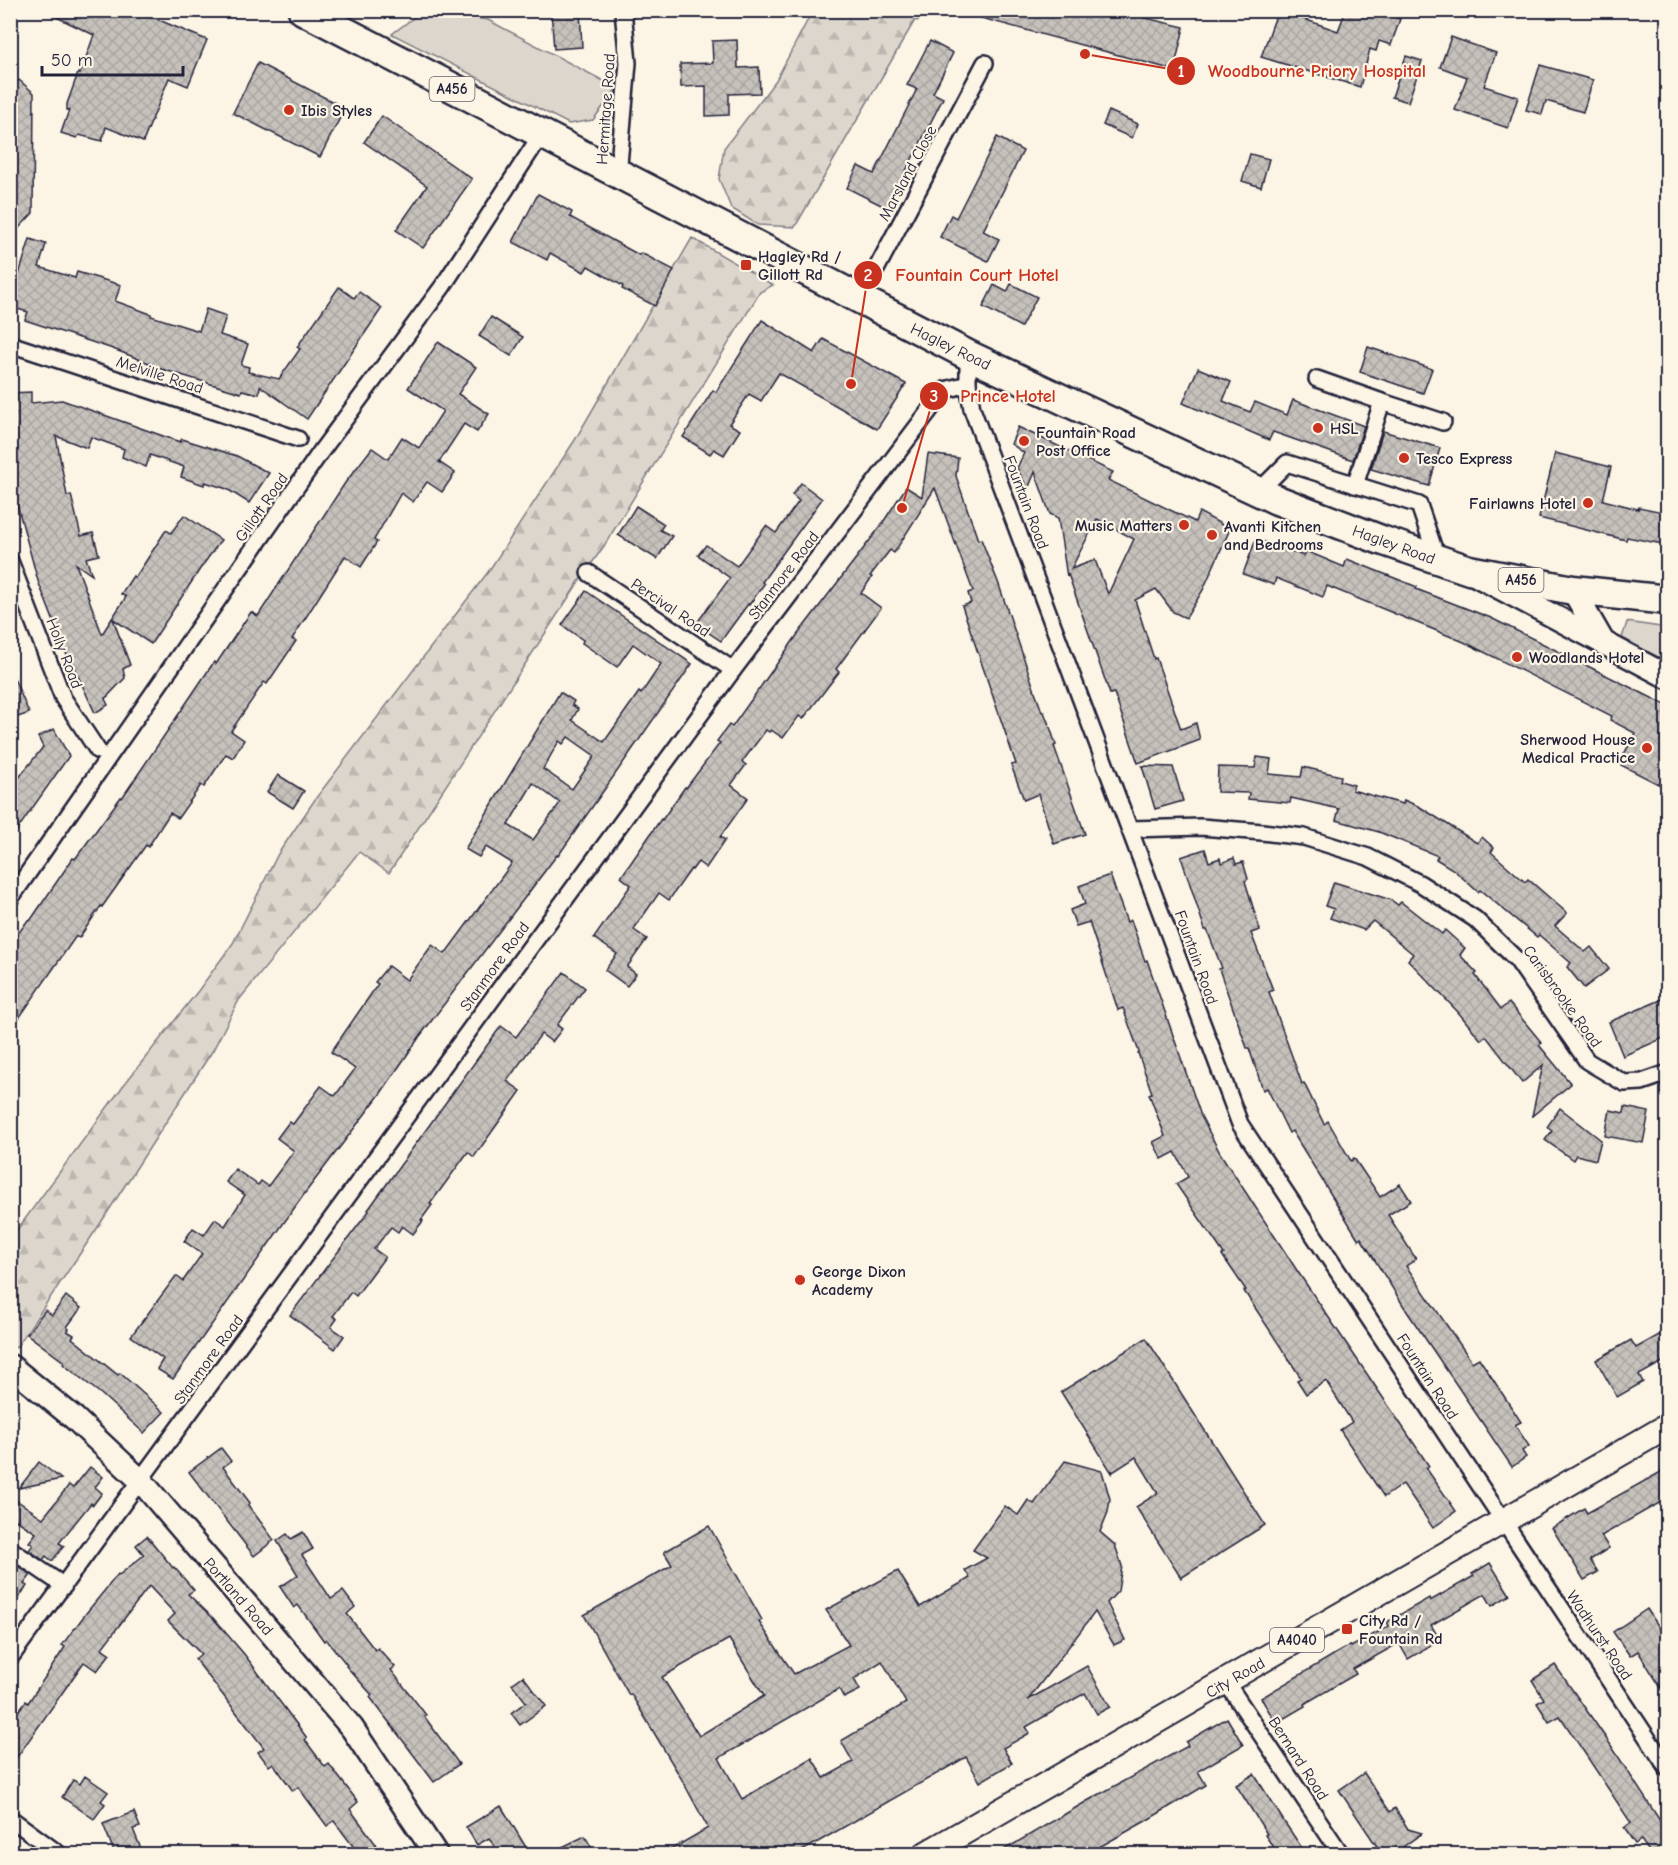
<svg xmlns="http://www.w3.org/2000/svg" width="1678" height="1865" viewBox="0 0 1678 1865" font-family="'Comic Neue',sans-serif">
	<defs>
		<pattern id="forest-firs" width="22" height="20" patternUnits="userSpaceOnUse" patternTransform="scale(1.5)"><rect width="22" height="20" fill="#dcd6cc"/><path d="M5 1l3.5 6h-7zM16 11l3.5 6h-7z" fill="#bcb7b0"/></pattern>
		<pattern id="building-cross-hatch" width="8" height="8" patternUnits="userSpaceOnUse" patternTransform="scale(1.5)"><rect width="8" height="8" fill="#c6c1bb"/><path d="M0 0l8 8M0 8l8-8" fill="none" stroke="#aaa6a2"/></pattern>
	</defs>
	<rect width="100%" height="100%" fill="#fcf5e5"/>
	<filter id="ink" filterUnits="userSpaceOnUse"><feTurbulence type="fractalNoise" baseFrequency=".0167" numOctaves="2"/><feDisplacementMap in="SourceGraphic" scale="12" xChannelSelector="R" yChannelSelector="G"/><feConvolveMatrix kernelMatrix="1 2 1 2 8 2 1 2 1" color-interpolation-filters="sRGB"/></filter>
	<g filter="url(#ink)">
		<!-- grass -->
		<g fill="#dcd6cc" stroke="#7f7c84" stroke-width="1.5">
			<path d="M424 10 488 20 617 88 593 120 569 124 392 34Z"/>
			<path d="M1627 622 1667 628V662L1622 638Z"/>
		</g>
		<!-- forest -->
		<g fill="url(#forest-firs)" stroke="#7f7c84" stroke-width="1.5">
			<path d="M813 10 923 11 918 21 915 20 795 227 758 225 731 208 719 179 724 148 776 80Z"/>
			<path d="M692 238 773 285 760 292 604 546 580 580 389 873 359 852 239 1000 213 1050 98 1227 16 1348 11 1344V1238L123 1086 198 991 233 943 278 854 316 798 488 572 575 440Z"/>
		</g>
		<!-- building -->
		<g fill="url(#building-cross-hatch)" stroke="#22223b" stroke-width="1.5" fill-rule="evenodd">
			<path d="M42 10H135L207 40 188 86 169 78 143 142 106 127 102 141 79 135 77 138 61 133 69 110H67V104L78 73 80 74 94 35Z"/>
			<path d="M551 10H580L582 47 554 49Z"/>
			<path d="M971 10H1112L1184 27 1174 70 970 15Z"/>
			<path d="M1278 10H1300L1298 17 1338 31 1346 10H1376L1400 19 1391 45 1379 41 1376 51 1370 49 1360 87 1261 57Z"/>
			<path d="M1451 37 1496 53 1484 86 1518 97 1508 128 1455 110 1467 77 1440 67Z"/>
			<path d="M737 40 738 68 759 67 760 93 729 94V115L706 116V86L681 87 680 64 713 63 712 41Z"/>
			<path d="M930 41 953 53 933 93 943 98 887 208 847 188 858 166 874 174 917 89 907 85Z"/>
			<path d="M1406 56 1422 61 1408 102 1392 97Z"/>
			<path d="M258 63 345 108 320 157 233 113Z"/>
			<path d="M1540 65 1593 80 1583 112 1546 101 1542 114 1526 110Z"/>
			<path d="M19 80 34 93 33 213 19 228 10 220V167L13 165 14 147 10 143V89Z"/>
			<path d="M1109 111 1138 124 1132 138 1103 125Z"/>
			<path d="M382 116 472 179 423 248 396 230 427 186 364 142Z"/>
			<path d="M997 137 1023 151 983 231 999 239 988 261 940 237 951 215 956 218Z"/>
			<path d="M1250 154 1269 159 1261 187 1242 181Z"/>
			<path d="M538 194 572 212 570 217 639 255 641 253 674 270 655 306 622 289 623 286 588 266 584 272 550 253 547 260 513 242Z"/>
			<path d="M30 239 46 244 39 267 75 278 77 272 121 285 115 301 151 314V316L199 331 206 309 226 316 220 335 248 344 241 365 249 367 248 372 279 379 300 349 297 347 339 287 354 298 359 292 382 308 307 419 260 386 259 394 242 390 241 393 148 365 149 363 113 349 25 320 28 312 10 307V303Z"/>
			<path d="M1011 284 1037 297 1021 327 983 307 994 285 1007 292Z"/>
			<path d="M491 317 523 337 511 356 479 336Z"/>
			<path d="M762 320 814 353 823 339 906 384 877 429 779 373 761 401 749 394 729 424 740 430 724 455 714 449 710 454 683 437 713 390 716 392Z"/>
			<path d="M438 342 476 367 458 394 489 414 477 432 464 424 439 462 455 473 442 492 427 482 413 502 401 493 374 540 377 542 361 567 345 556 292 639 296 641 267 684 264 682 231 731 244 740 233 758 226 754 204 787 201 785 178 818 170 813 148 847 146 845 102 907 101 906 79 938 76 936 10 1031V945L28 920 30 921 73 858 75 859 121 797 122 798 214 662 216 664 251 612 258 616 345 483 372 448 388 459 402 437 419 448 443 411 408 388Z"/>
			<path d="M1368 347 1432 369 1423 393 1360 372Z"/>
			<path d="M1198 368 1231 382 1223 401 1250 412 1255 402 1287 415 1293 400 1364 426 1353 460 1273 432 1269 440 1183 403Z"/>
			<path d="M31 392V403L62 400 180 442 182 439 237 456 269 473 249 503 227 489 205 482 204 485 181 477 184 467 150 455 146 467 122 457 124 449 91 437 87 448 56 436 67 496 71 495 81 536 93 533 99 555 86 558 92 575 76 564 102 634 126 597 121 594 133 576 135 578 166 530 171 533 184 515 221 540 200 569 151 644 113 619 130 665 123 669 125 678 105 699 108 705 95 713 72 663H70L38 581 15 497 10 471V393Z"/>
			<path d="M1018 427 1113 472 1108 480 1195 522 1199 512 1230 529 1203 590 1186 618 1173 612 1156 589 1135 600 1154 659 1156 658 1181 729 1196 723 1200 740 1138 763 1114 693 1110 694 1068 574 1067 577 1058 518 1050 514 1035 472 1028 489 1017 468 1024 453 1011 444ZM1097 519 1134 539 1108 594 1095 560 1071 569Z"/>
			<path d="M1383 431 1440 448 1429 486 1371 469Z"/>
			<path d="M1555 453 1611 467 1603 500 1638 509 1639 507 1668 513V545L1627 537 1626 540 1539 518Z"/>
			<path d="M928 454 958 458 956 476 978 540 981 539 998 582 1042 712H1044L1051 730 1056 745 1054 746 1085 834 1054 844 1038 794 1024 800 1011 765 1016 764 962 606 971 603 968 593 973 591 935 488 894 553 890 550 870 576 872 577 861 593 881 608 836 669 839 672 803 719 799 716 783 738 771 730 769 732 766 730 742 762 746 765 731 785 748 798 720 837 725 840 706 868 698 862 692 870 691 869 669 900 659 893 636 926 634 930 647 939 627 967 636 974 627 986 605 970 617 954 594 938 631 885 621 877 661 819 662 820 685 787 686 788 720 743 717 741 729 725 732 727 798 634 880 527 906 487 922 497Z"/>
			<path d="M801 483 822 499 762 582 764 584 749 605 748 604 721 641 696 624 730 578 698 555 706 545 737 566 766 526 776 533 799 501 792 495Z"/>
			<path d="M636 506 664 524 660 530 672 536 657 559 618 535Z"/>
			<path d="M1256 539 1304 556 1306 551 1344 567 1347 559 1417 587 1416 589 1491 618 1668 706V789L1619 764 1635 733 1610 720 1612 716 1464 642 1327 586 1323 597 1276 578 1274 585 1243 574Z"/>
			<path d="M586 591 692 664 558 856 557 855 420 1036 381 1093 305 1193 173 1379 157 1369 163 1359 131 1336 176 1276 183 1281 202 1254 184 1241 193 1228 204 1235 215 1219 225 1226 245 1195 226 1182 235 1169 258 1185 261 1181 268 1186 294 1151 277 1138 289 1122 293 1124 321 1086 335 1096 355 1069 331 1052 378 984 375 982 388 966 407 980 432 945 445 954 512 863 486 847 479 857 465 849 560 692 574 701 572 705 578 709 572 720 604 742 639 692 641 694 661 664 633 644 617 667 582 643 583 640 562 625ZM568 737 595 756 572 789 543 769 559 741 563 744ZM533 783 560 803 533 840 508 825Z"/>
			<path d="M10 669 29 713 10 720Z"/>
			<path d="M54 729 69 756 10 840V789L43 747 38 737Z"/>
			<path d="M1257 757 1271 759 1269 774 1301 777 1303 767 1341 776 1340 781 1354 785 1352 790 1403 804 1404 800 1420 807 1477 843 1482 837 1494 848 1491 852 1525 882 1528 879 1567 913 1555 926 1585 952 1591 947 1609 969 1584 988 1567 967 1571 963 1539 935 1537 937 1480 890 1478 892 1454 870 1436 859 1438 856 1379 832 1336 820 1339 809 1291 798 1290 803 1248 799 1249 793 1217 792 1218 767 1255 768Z"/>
			<path d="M1142 766 1173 767 1183 801 1155 809Z"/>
			<path d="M278 775 304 791 293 808 267 792Z"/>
			<path d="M1205 849 1209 862 1220 858 1221 863 1234 858 1236 864 1243 862 1248 879 1245 881 1260 930 1251 933 1273 990 1269 992 1302 1084 1304 1083 1324 1124 1328 1121 1351 1161 1354 1158 1380 1197 1400 1184 1411 1201 1388 1215 1416 1259 1406 1266 1472 1362 1479 1358 1521 1422 1515 1425 1529 1446 1522 1451 1526 1457 1512 1467 1408 1313 1361 1238 1359 1240 1292 1131 1289 1133 1267 1088 1263 1090 1249 1048H1247L1219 969 1222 968 1207 930H1205L1181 857Z"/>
			<path d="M1110 875 1127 922 1131 920 1145 961 1147 960 1201 1116 1220 1153 1298 1272 1417 1448 1429 1466 1426 1468 1456 1511 1433 1528 1403 1484 1384 1497 1340 1430 1352 1422 1326 1381 1306 1394 1297 1380 1301 1378 1244 1291 1246 1290 1222 1255 1224 1254 1176 1184 1188 1177 1175 1152 1162 1159 1153 1142 1165 1136 1149 1094 1152 1093 1138 1053 1139 1052 1123 1008 1118 1010 1089 922 1076 926 1070 910 1085 904 1079 886Z"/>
			<path d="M1334 882 1391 900 1398 905 1401 902 1442 934 1445 930 1465 948 1460 955 1477 973 1475 975 1501 1009 1509 1003 1542 1043 1539 1045 1571 1084 1532 1116 1543 1065 1522 1083 1486 1036 1481 1040 1458 1012 1408 960 1413 954 1373 921 1364 930 1330 918 1334 909 1325 906Z"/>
			<path d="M564 972 585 988 557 1025 562 1029 552 1042 541 1034 507 1081 521 1091 474 1157 468 1152 430 1204 432 1205 421 1220 423 1221 413 1234 402 1226 398 1232 391 1227 374 1249 385 1257 356 1296 351 1292 333 1316 337 1319 331 1327 344 1336 335 1349 290 1315 369 1211 368 1210 501 1026 516 1037Z"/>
			<path d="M1668 997V1036L1623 1056 1609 1022Z"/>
			<path d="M1625 1107 1649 1112 1643 1143 1605 1136 1610 1110 1624 1113Z"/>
			<path d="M1560 1108 1601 1140 1596 1160 1576 1155 1573 1160 1545 1140 1552 1131 1547 1127Z"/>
			<path d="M66 1296 81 1308 67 1327 69 1329 67 1331 74 1335 72 1338 118 1375 120 1373 164 1412 144 1433 101 1394 63 1364 64 1362 27 1334 45 1310 52 1315Z"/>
			<path d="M1668 1330V1359L1639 1375 1643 1382 1617 1397 1596 1360 1631 1340 1636 1348Z"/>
			<path d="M1146 1338 1265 1525 1181 1578 1136 1507 1158 1493 1136 1457 1113 1472 1112 1470V1473L1061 1392Z"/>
			<path d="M221 1448 231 1461 223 1467 250 1503 248 1505 274 1540 254 1556 189 1472Z"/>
			<path d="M1065 1461 1102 1471 1110 1499 1108 1512 1100 1532 1115 1545 1122 1566 1118 1591 1107 1603 1125 1640 1114 1645 1095 1612 1028 1700 1087 1666 1110 1707 1097 1714 1085 1693 1026 1727 1030 1733 1003 1748 1012 1763 980 1782 966 1757 797 1854H663L708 1828 681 1778 631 1694 629 1695 584 1615 672 1565 664 1552 709 1526 762 1620 759 1622 794 1674 849 1645 826 1610 898 1571 920 1607 970 1578 965 1570 987 1558 973 1550 1005 1506 1018 1515 1028 1500 1034 1504ZM729 1639 764 1696 699 1736 662 1677ZM882 1661 906 1703 841 1741 853 1762 824 1778 812 1758 742 1799 719 1758 839 1689 844 1698 860 1690 854 1679Z"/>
			<path d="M39 1462 61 1479 19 1488Z"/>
			<path d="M90 1467 103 1477 95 1487 102 1493 93 1505 91 1503 59 1543 64 1546 52 1561 46 1556 43 1560 29 1550 33 1545 29 1542 36 1533 10 1516V1496L43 1518 69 1485 73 1488Z"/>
			<path d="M1668 1468V1498L1601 1536 1609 1548 1590 1560 1598 1572 1584 1580 1552 1528 1584 1508 1587 1513Z"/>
			<path d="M303 1532 313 1549 302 1555 331 1599 343 1591 355 1607 347 1614 375 1650 378 1648 395 1667 391 1670 426 1715 424 1716 459 1764 434 1782 370 1697 372 1695 346 1666 347 1665 326 1639 324 1641 298 1605 294 1608 280 1587 298 1575 277 1541 287 1534 291 1539Z"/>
			<path d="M147 1536 173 1568 174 1567 194 1590 188 1594 213 1618 244 1654 307 1738 305 1740 325 1767 329 1764 358 1802 350 1809 383 1854H359L334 1821 327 1826 298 1787 293 1791 273 1763 269 1766 258 1752 264 1748 195 1659 201 1654 168 1621 175 1614 149 1586 102 1648 110 1654 97 1671 84 1662 10 1767V1722L26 1701 28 1703 65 1647 62 1645 87 1612 118 1574 119 1575 144 1555 136 1545Z"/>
			<path d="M1490 1563 1510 1595 1492 1606 1485 1594 1431 1625 1440 1640 1408 1659 1399 1643 1353 1669 1356 1674 1304 1704 1305 1706 1276 1723 1261 1698 1350 1645 1351 1647 1389 1626 1387 1622 1429 1598 1430 1601 1474 1576 1472 1574Z"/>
			<path d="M18 1566 31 1575 24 1584 27 1586 10 1610V1574Z"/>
			<path d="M1647 1609 1663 1633 1661 1634 1668 1645V1699L1638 1651 1630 1656 1613 1632Z"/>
			<path d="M1555 1665 1610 1744 1668 1833V1854H1651L1641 1840 1635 1844 1624 1828 1631 1823 1560 1716 1549 1722 1537 1703 1544 1699 1532 1680Z"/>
			<path d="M523 1676 546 1706 520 1725 511 1713 526 1702 512 1684Z"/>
			<path d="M1227 1718 1243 1745 1198 1771 1206 1785 1144 1822 1087 1854H997L1089 1800 1188 1746 1186 1742Z"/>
			<path d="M1364 1773 1390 1812 1395 1808 1408 1829 1422 1833 1403 1847 1408 1854H1382L1339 1790Z"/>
			<path d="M1254 1774 1285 1823 1306 1854H1278L1265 1835 1267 1834 1236 1785Z"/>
			<path d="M85 1776 108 1792 101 1801 105 1804 94 1819 62 1797 73 1780 80 1784Z"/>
			<path d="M501 1806 530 1854H499L489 1838 477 1845 466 1827Z"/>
			<path d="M134 1812 140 1827 133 1829 143 1854H115L103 1824Z"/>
			<path d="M585 1836 595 1854H548Z"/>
		</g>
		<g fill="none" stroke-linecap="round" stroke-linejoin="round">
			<!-- street casing -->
			<g stroke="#22223b" stroke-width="20">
				<g id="street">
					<path d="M618 175 628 63 623 10"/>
					<path d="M860 300 985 63"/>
					<path d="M10 344 298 439"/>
					<path d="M968 355V384L972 409 1240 1124 1668 1769"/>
					<path d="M1317 379 1382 402"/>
					<path d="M1355 485 1382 402 1443 422"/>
					<path d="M1258 492 1287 463 1419 505 1438 561"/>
					<path d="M10 561 63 698 98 751"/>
					<path d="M589 573 733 670"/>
					<path d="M1131 829 1201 827 1262 832 1304 837 1368 857 1421 884 1475 919 1517 960 1587 1061 1624 1083 1642 1082 1668 1073"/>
					<path d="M10 899 322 450 443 286 541 135"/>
					<path d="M10 1549 64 1586"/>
					<path d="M10 1658 733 670 945 390 968 384"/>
					<path d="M1226 1682 1341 1854"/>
					<path d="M10 1818 59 1854"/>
				</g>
			</g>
			<!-- secondary casing -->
			<g stroke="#22223b" stroke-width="27">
				<g id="secondary">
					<path d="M1478 576 1668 677"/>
					<path d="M1573 590 1604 644"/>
					<path d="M10 1366 74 1418 141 1481 352 1728 436 1854"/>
				</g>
			</g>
			<!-- primary casing -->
			<g stroke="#22223b" stroke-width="28">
				<path id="primary" d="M926 1854 1668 1426"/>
			</g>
			<!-- highway casing -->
			<g stroke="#22223b" stroke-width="33">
				<path id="highway" d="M303 10 968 355 1277 500 1381 540 1469 570 1573 590 1668 600"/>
			</g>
			<!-- street -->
			<use href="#street" stroke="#fcf5e5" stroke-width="15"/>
			<!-- secondary -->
			<use href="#secondary" stroke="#fcf5e5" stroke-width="22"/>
			<!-- primary -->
			<use href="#primary" stroke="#fcf5e5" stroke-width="24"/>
			<!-- highway -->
			<use href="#highway" stroke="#fcf5e5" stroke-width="28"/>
		</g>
	</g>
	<!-- markers -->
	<g fill="#c8321e" stroke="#fcf5e5" stroke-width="2">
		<circle cx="289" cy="110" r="6"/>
		<rect x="740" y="259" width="12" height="12" rx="3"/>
		<circle cx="1318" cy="428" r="6"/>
		<circle cx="1024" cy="441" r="6"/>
		<circle cx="1404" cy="458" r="6"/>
		<circle cx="1588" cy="503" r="6"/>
		<circle cx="1184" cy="525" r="6"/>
		<circle cx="1212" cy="535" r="6"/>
		<circle cx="1517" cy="657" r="6"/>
		<circle cx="1647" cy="748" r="6"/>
		<circle cx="800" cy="1280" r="6"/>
		<rect x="1341" y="1623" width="12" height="12" rx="3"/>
	</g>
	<g text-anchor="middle" stroke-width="4.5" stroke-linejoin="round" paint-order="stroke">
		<!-- shield labels -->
		<g fill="#fcf5e5" stroke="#63616e" stroke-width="1.5">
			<rect x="429.5" y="77" width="45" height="24" rx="4.5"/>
			<rect x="1498.5" y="568" width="45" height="24" rx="4.5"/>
			<rect x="1270" y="1628" width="54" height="24" rx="4.5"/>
		</g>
		<g font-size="15" font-weight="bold" fill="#22223b">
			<text x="452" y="94">A456</text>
			<text x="1521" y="585">A456</text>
			<text x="1297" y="1645">A4040</text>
		</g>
		<!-- street labels -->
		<g font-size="16" fill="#22223b" stroke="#fcf5e5">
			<text transform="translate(605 109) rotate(-86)" y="6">Hermitage Road</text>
			<text transform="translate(907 173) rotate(-62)" y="6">Marsland Close</text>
			<text transform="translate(951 346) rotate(26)" y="6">Hagley Road</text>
			<text transform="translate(160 374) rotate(18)" y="6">Melville Road</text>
			<text transform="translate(1027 502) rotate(69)" y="6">Fountain Road</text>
			<text transform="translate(261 507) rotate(-55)" y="6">Gillott Road</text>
			<text transform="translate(1394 544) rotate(20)" y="6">Hagley Road</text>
			<text transform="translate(783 575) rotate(-53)" y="6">Stanmore Road</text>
			<text transform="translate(671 607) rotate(34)" y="6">Percival Road</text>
			<text transform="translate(65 653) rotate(69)" y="6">Holly Road</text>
			<text transform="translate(1197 957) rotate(70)" y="6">Fountain Road</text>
			<text transform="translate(494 966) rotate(-54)" y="6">Stanmore Road</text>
			<text transform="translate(1563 996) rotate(54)" y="6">Carisbrooke Road</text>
			<text transform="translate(208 1359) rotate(-54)" y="6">Stanmore Road</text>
			<text transform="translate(1428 1376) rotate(57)" y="6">Fountain Road</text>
			<text transform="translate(239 1596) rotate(49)" y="6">Portland Road</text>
			<text transform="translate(1600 1635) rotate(56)" y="6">Wadhurst Road</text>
			<text transform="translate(1235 1677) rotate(-30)" y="6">City Road</text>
			<text transform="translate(1299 1758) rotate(57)" y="6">Bernard Road</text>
		</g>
		<!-- poi labels -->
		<g font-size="16" font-weight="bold" fill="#22223b" stroke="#fcf5e5" text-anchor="start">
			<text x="301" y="116">Ibis Styles</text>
			<text x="758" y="262">Hagley Rd /<tspan x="758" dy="18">Gillott Rd</tspan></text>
			<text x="1330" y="434">HSL</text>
			<text x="1036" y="438">Fountain Road<tspan x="1036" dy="18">Post Office</tspan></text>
			<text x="1416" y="464">Tesco Express</text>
			<text x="1576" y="509" text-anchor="end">Fairlawns Hotel</text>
			<text x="1172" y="531" text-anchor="end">Music Matters</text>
			<text x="1224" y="532">Avanti Kitchen<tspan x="1224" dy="18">and Bedrooms</tspan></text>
			<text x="1529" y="663">Woodlands Hotel</text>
			<text x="1635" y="745" text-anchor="end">Sherwood House<tspan x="1635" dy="18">Medical Practice</tspan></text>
			<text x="812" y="1277">George Dixon<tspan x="812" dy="18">Academy</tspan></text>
			<text x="1359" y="1626">City Rd /<tspan x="1359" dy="18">Fountain Rd</tspan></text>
		</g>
	</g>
	<!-- callouts -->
	<path fill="none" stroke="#c8321e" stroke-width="2" d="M1085 54L1181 71M851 384L868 275M902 508L934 396"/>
	<g fill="#c8321e" stroke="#fcf5e5" stroke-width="2">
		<circle cx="1085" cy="54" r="6"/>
		<circle cx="851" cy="384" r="6"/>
		<circle cx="902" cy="508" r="6"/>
		<circle cx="1181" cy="71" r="15"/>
		<circle cx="868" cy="275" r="15"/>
		<circle cx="934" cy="396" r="15"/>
	</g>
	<g font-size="18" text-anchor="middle" font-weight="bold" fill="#fff">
		<text x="1181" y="77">1</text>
		<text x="868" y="281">2</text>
		<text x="934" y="402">3</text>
	</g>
	<g font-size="18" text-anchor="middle" font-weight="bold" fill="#c8321e" stroke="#fcf5e5" stroke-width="4.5" stroke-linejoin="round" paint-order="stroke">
		<text x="1317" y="77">Woodbourne Priory Hospital</text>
		<text x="977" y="281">Fountain Court Hotel</text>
		<text x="1008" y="402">Prince Hotel</text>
	</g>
	<!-- margin -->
	<rect width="1678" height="1865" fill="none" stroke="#fcf5e5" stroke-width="36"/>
	<rect x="18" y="18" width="1642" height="1829" fill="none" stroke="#22223b" stroke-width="2" filter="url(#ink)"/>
	<!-- scale -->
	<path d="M42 66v9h141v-9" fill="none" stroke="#22223b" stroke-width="3"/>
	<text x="51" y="66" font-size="18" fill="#22223b" stroke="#fcf5e5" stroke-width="4.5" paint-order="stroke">50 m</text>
</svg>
